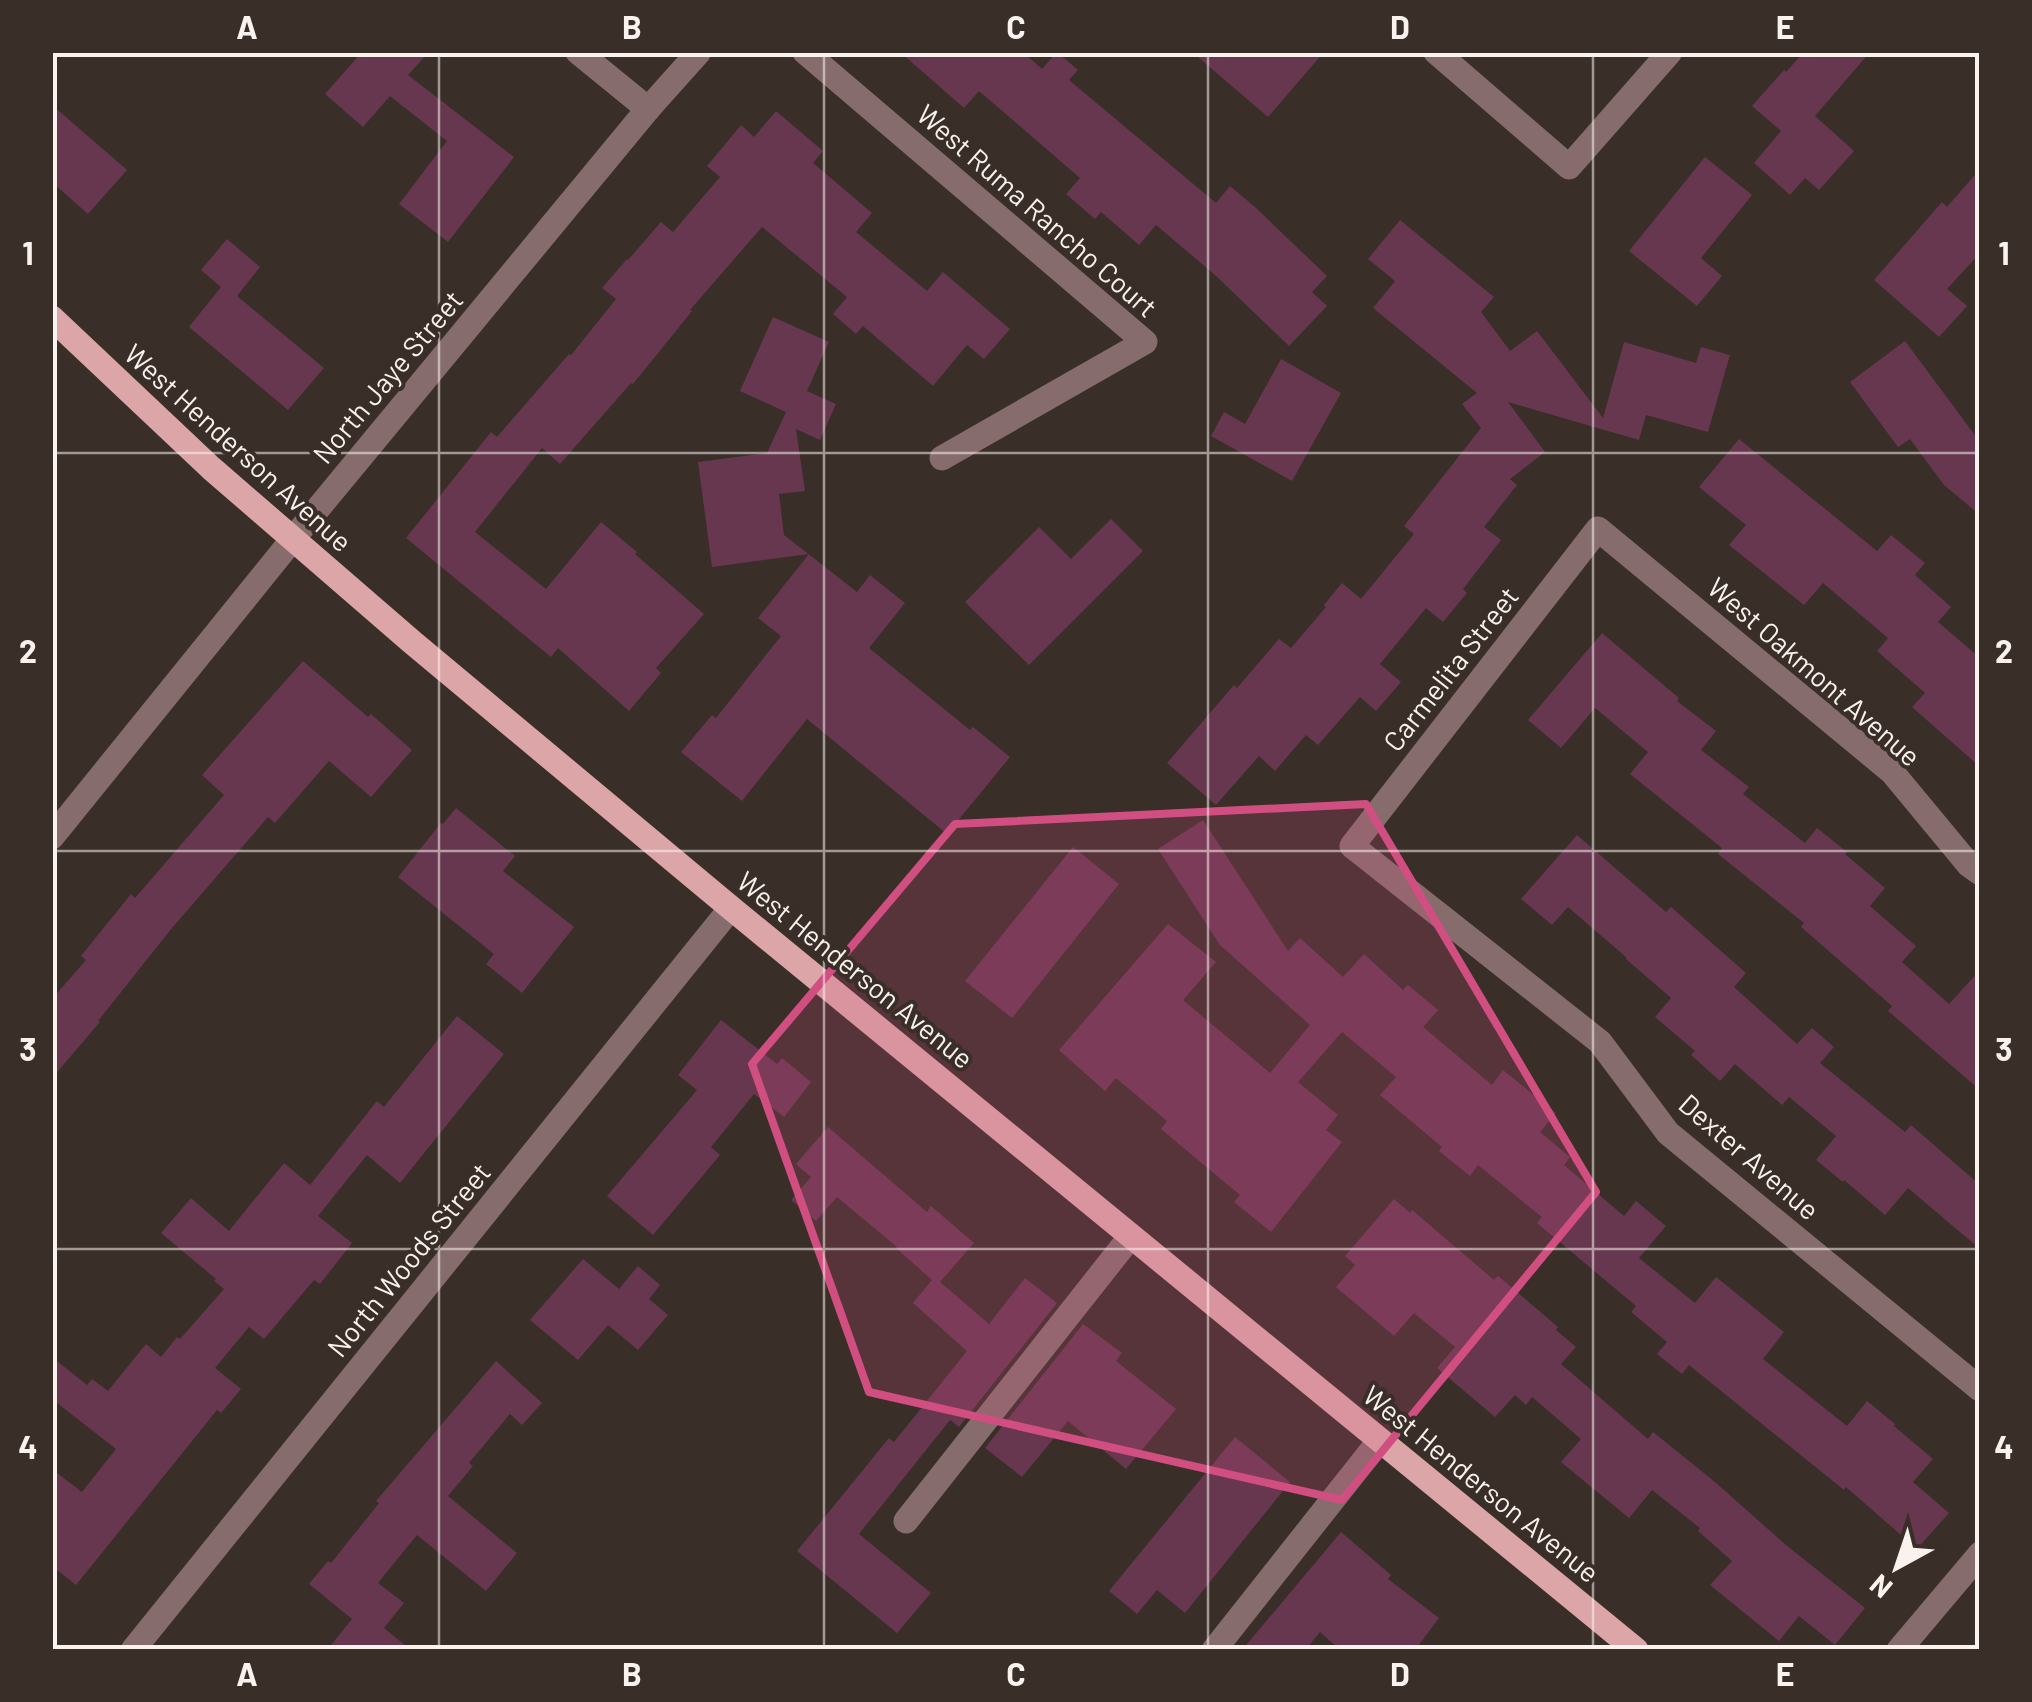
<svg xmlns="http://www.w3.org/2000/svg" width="2032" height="1702" viewBox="0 0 2032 1702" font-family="Barlow,sans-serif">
	<rect width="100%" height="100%" fill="#392e28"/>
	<!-- building -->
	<g fill="#67374f">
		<path d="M362 52H429L408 75 514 157 448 242 399 204 447 141 390 96 363 127 325 94Z"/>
		<path d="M900 52H1023L1042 69 1057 52 1078 70 1069 80 1216 203 1230 186 1255 207 1327 276 1312 292 1327 306 1289 346 1215 275 1156 225 1139 245 1101 212 1095 219 1066 194 1080 178 979 91 964 108Z"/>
		<path d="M1192 52H1324L1268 117Z"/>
		<path d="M1804 52H1870L1815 116 1854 151 1819 190 1805 178 1790 195 1754 163 1781 131 1752 106 1784 70 1786 72Z"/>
		<path d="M52 105 127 170 88 214 52 182Z"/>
		<path d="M776 111 823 151 813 163 872 213 856 232 927 291 943 272 1010 329 984 359 967 345 933 386 863 326 856 334 833 314 847 297 762 227 690 310 692 311 633 384 631 383 560 464 542 448 475 532 546 589 601 522 637 552 635 554 704 614 656 668 661 673 629 711 558 648 551 657 406 538 491 432 497 437 569 354 571 355 616 299 602 288 627 259 628 260 661 222 673 232 720 177 707 166 741 125 754 137Z"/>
		<path d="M1705 157 1752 195 1701 258 1722 276 1697 306 1629 251Z"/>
		<path d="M1980 169V253L1947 289 1967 306 1939 337 1874 280 1942 202 1947 207Z"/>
		<path d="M1400 220 1494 297 1481 312 1510 351 1537 331 1603 418 1624 342 1696 363 1701 347 1730 355 1708 432 1646 415 1639 440 1508 402 1545 452 1510 479 1517 485 1484 527 1501 540 1463 589 1467 593 1443 622 1426 608 1380 664 1401 682 1376 711 1360 697 1318 745 1306 735 1275 771 1259 756 1216 805 1167 763 1234 685 1237 688 1279 639 1291 648 1326 607 1324 605 1342 583 1361 599 1414 534 1404 526 1481 428 1462 404 1477 393 1373 308 1395 281 1368 259Z"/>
		<path d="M227 239 260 267 237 296 324 368 288 410 189 327 221 287 201 270Z"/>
		<path d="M773 317 829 342 807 391 836 404 820 440 796 429 805 491 779 494 784 535 857 592 870 575 905 603 869 648 970 730 973 727 1010 757 947 834 807 719 742 801 681 752 712 715 716 718 781 636 758 618 809 554 712 567 698 462 767 453 786 412 740 391Z"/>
		<path d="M1905 341 1980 442V515L1944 485 1910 439 1898 447 1850 382Z"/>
		<path d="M1281 359 1341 393 1292 481 1211 436 1224 412 1245 424Z"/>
		<path d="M1739 439 1877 551 1891 535 1925 563 1915 575 1951 607 1938 622 1980 658V767L1912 707 1925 693 1877 651 1888 638 1823 583 1804 605 1729 545 1746 525 1699 487Z"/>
		<path d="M1111 519 1143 551 1029 665 965 602 1039 527 1071 559Z"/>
		<path d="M1602 633 1679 698 1677 701 1716 731 1701 750 1749 787 1743 794 1805 843 1817 828 1847 852 1845 854 1885 888 1870 906 1916 946 1902 962 1949 1004 1980 970V1090L1888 1011 1892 1006 1801 927 1804 923 1718 854 1722 848 1630 774 1648 752 1595 708 1561 748 1528 720Z"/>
		<path d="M303 661 368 717 371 714 412 750 371 797 329 761 275 823 268 817 172 928 98 1021 100 1022 52 1078V999L86 960 81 956 131 894 135 898 224 795 202 775Z"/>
		<path d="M456 808 515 856 503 871 574 927 522 993 486 964 494 954 398 877 441 823 443 824Z"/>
		<path d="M1203 820 1288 951 1300 938 1343 977 1364 954 1403 990 1408 985 1438 1010 1423 1027 1492 1085 1503 1070 1556 1113 1540 1132 1570 1157 1564 1165 1624 1216 1636 1201 1666 1226 1639 1258 1695 1303 1716 1277 1784 1332 1763 1359 1847 1426 1867 1401 1895 1424 1894 1426 1933 1459 1913 1482 1949 1513 1917 1549 1846 1487 1844 1490 1689 1365 1682 1374 1657 1354 1667 1342 1631 1312 1636 1306 1537 1223 1542 1217 1478 1165 1470 1176 1439 1151 1442 1147 1380 1095 1396 1077 1342 1032 1298 1082 1338 1115 1326 1130 1342 1142 1271 1232 1234 1202 1240 1195 1161 1129 1167 1121 1116 1078 1105 1091 1059 1050 1168 924 1216 962 1183 1000 1270 1073 1310 1025 1220 945 1158 849Z"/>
		<path d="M1577 835 1666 912 1671 907 1746 973 1734 987 1797 1044 1812 1028 1834 1047 1820 1063 1905 1132 1911 1125 1980 1185V1249L1908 1188 1885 1215 1844 1180 1843 1182 1816 1160 1836 1136 1789 1097 1782 1105 1735 1064 1720 1081 1691 1055 1695 1051 1655 1017 1671 998 1626 959 1627 958 1568 907 1552 925 1521 899Z"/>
		<path d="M1073 847 1119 884 1012 1018 965 981Z"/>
		<path d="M457 1016 504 1054 400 1183 367 1155 318 1216 352 1243 320 1284 314 1280 264 1339 249 1327 215 1368 241 1389 221 1413 217 1410 76 1585 52 1566V1469L82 1492 116 1449 52 1399V1357L87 1385 92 1379 108 1391 146 1344 161 1357 177 1337 180 1339 224 1289 214 1281 216 1279 161 1233 191 1198 229 1231 284 1163 310 1185 377 1101 384 1107Z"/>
		<path d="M721 1020 777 1064 782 1058 811 1082 784 1117 754 1094 711 1147 720 1155 653 1235 607 1196 697 1090 678 1075Z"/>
		<path d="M828 1127 927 1212 931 1206 974 1243 940 1282 989 1324 1025 1278 1057 1303 959 1427 950 1420 859 1534 931 1593 897 1633 797 1551 889 1438 894 1442 967 1351 913 1303 932 1280 896 1248 897 1247 837 1197 816 1221 791 1200 811 1177 796 1164Z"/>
		<path d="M1394 1199 1410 1213 1412 1210 1494 1280 1498 1276 1558 1327 1556 1330 1576 1347 1561 1364 1648 1439 1653 1432 1715 1482 1786 1545 1865 1608 1835 1645 1799 1616 1779 1641 1710 1585 1732 1561 1698 1531 1700 1528 1652 1490 1629 1518 1561 1462 1581 1439 1532 1397 1526 1405 1515 1395 1495 1417 1437 1368 1455 1347 1414 1313 1394 1336 1336 1287 1355 1265 1345 1256Z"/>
		<path d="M583 1259 619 1289 638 1266 660 1285 649 1299 668 1315 638 1350 608 1325 578 1360 530 1320Z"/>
		<path d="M1083 1324 1122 1353 1116 1361 1176 1409 1126 1469 1068 1421 1022 1477 985 1448Z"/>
		<path d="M496 1361 542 1403 522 1425 510 1414 469 1463 473 1466 448 1496 517 1553 486 1591 417 1535 378 1583 404 1603 384 1628 411 1650H327L352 1619 309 1584 328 1561 331 1563 379 1503 376 1501Z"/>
		<path d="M1235 1437 1290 1482 1185 1613 1157 1590 1137 1614 1109 1591Z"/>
		<path d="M1341 1532 1391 1575 1388 1579 1439 1618 1415 1650H1340L1320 1632 1305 1650H1242Z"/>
	</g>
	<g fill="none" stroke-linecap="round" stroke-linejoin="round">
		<!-- minor -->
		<g stroke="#866c6c" stroke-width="25">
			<path d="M578 52 648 109"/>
			<path d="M805 52 1145 342 942 458"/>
			<path d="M1436 52 1569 167 1670 52"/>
			<path d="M52 837 292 540 648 109 699 52"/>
			<path d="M1980 873 1969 865 1892 772 1598 529 1352 846 1600 1042 1668 1133 1980 1389"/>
			<path d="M906 1521 1131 1236"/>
			<path d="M133 1650 731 908"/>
			<path d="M1214 1650 1380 1440"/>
			<path d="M1899 1650 1980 1554"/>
		</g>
		<!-- major -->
		<path stroke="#dca5a7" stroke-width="25" d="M52 318 211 468 412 642 731 908 1636 1650"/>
	</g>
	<!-- marked area -->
	<path fill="#d04e80" fill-opacity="0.2" stroke="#d04e80" stroke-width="8" stroke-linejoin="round" d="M1366 804 1596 1192 1342 1500 869 1392 752 1064 955 824Z"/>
	<!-- grid -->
	<path fill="none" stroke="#faf2ee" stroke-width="2.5" stroke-opacity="0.55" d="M439 52V1650M824 52V1650M1208 52V1650M1593 52V1650M52 453H1980M52 851H1980M52 1249H1980"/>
	<g text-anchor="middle" stroke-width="8" stroke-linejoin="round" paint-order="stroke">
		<!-- street labels -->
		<g font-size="28" fill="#faf2ee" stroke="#392e28">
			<text transform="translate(1037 211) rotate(41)" y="10">West Ruma Rancho Court</text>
			<text transform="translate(388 377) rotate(-50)" y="10">North Jaye Street</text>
			<text transform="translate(238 448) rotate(42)" y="10">West Henderson Avenue</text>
			<text transform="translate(1451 669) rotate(-52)" y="10">Carmelita Street</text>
			<text transform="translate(1814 672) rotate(41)" y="10">West Oakmont Avenue</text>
			<text transform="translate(855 970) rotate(39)" y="10">West Henderson Avenue</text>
			<text transform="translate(1749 1157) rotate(41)" y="10">Dexter Avenue</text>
			<text transform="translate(409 1260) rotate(-51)" y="10">North Woods Street</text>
			<text transform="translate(1481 1484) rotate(39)" y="10">West Henderson Avenue</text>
		</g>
	</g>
	<!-- border -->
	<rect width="2032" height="1702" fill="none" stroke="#392e28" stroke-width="110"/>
	<!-- north arrow -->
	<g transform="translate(1897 1567) rotate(220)" stroke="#392e28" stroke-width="8" paint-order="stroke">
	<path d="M0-8L18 38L0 25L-18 38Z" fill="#faf2ee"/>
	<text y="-15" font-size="28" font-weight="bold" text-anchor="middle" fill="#faf2ee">N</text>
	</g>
	<rect x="55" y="55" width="1922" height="1592" fill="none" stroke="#faf2ee" stroke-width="4"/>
	<g font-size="32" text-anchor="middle" font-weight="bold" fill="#faf2ee">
		<text x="247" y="39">A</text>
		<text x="632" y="39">B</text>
		<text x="1016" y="39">C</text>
		<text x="1400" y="39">D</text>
		<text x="1785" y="39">E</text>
		<text x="28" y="265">1</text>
		<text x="2004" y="265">1</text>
		<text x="28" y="663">2</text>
		<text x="2004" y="663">2</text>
		<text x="28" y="1061">3</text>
		<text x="2004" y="1061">3</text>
		<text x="28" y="1459">4</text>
		<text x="2004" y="1459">4</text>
		<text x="247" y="1686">A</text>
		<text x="632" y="1686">B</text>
		<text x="1016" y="1686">C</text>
		<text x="1400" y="1686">D</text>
		<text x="1785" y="1686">E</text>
	</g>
</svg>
